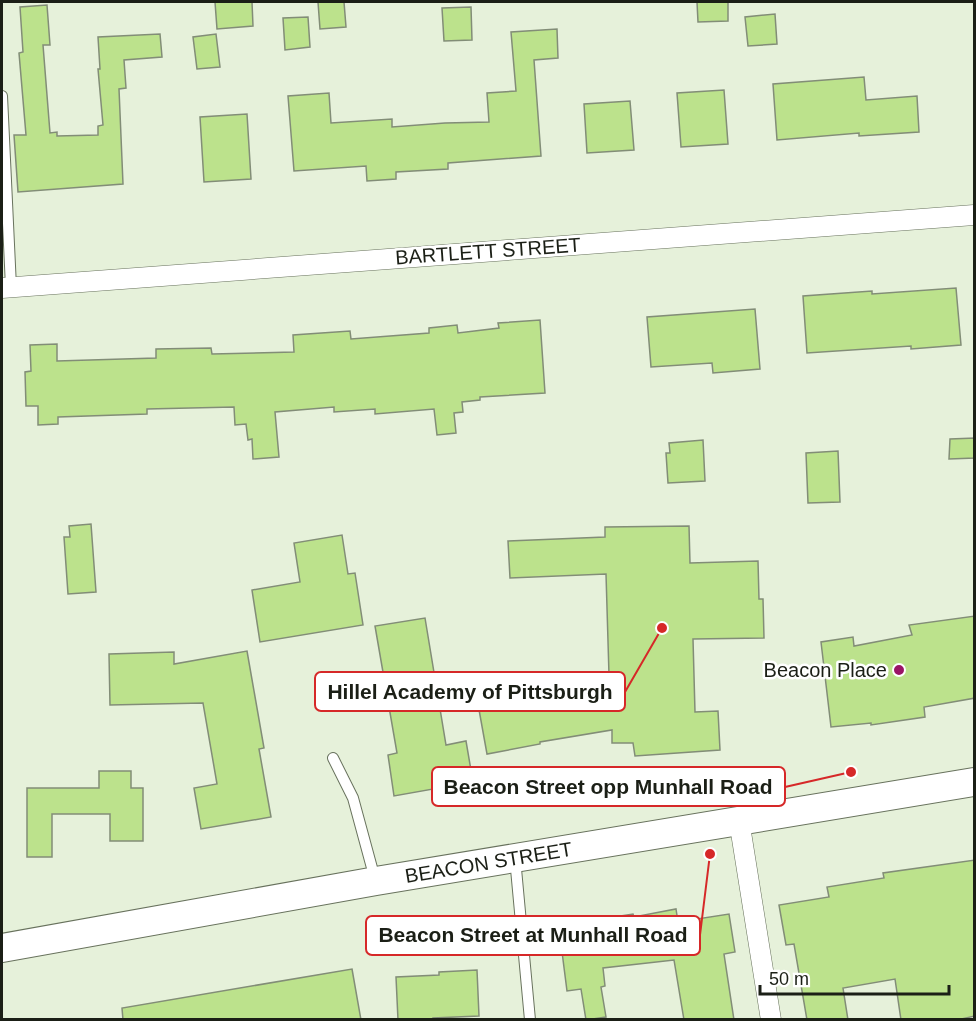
<svg xmlns="http://www.w3.org/2000/svg" width="976" height="1021" viewBox="0 0 976 1021" font-family="Helvetica,sans-serif">
	<rect width="100%" height="100%" fill="#e6f1da"/>
	<!-- building -->
	<g fill="#bce28c" stroke="#828d77" stroke-width="1.5">
		<path d="M215 2H252L253 26 217 29Z"/>
		<path d="M318 2H344L346 27 320 29Z"/>
		<path d="M697 2H728V21L698 22Z"/>
		<path d="M47 5 50 45H43L50 133 57 132V136L98 135V126L103 125 98 69H100L98 37 160 34 162 57 124 60 126 88 119 89 123 184 18 192 14 135H26L19 53 23 52 20 7Z"/>
		<path d="M471 7 472 40 444 41 442 8Z"/>
		<path d="M775 14 777 44 748 46 745 17Z"/>
		<path d="M308 17 310 47 285 50 283 18Z"/>
		<path d="M557 29 558 58 534 60 541 156 448 163V169L396 172V179L367 181 366 166 294 171 288 96 329 93 331 123 392 119V127L445 123 489 122 487 93 516 91 511 32Z"/>
		<path d="M216 34 220 67 197 69 193 37Z"/>
		<path d="M864 77 866 100 917 96 919 132 859 136V133L777 140 773 84Z"/>
		<path d="M724 90 728 144 681 147 677 93Z"/>
		<path d="M630 101 634 150 587 153 584 104Z"/>
		<path d="M247 114 251 179 204 182 200 117Z"/>
		<path d="M956 288 961 345 911 349V346L807 353 803 296 872 291V294Z"/>
		<path d="M755 309 760 369 713 373 712 363 651 367 647 317Z"/>
		<path d="M540 320 545 393 480 397V400L462 402 463 412 454 413 456 433 437 435 434 409 375 414V409L334 412V407L275 412 279 457 253 459 252 439 248 440 246 424 235 425 234 407 147 409V414L58 417V424L38 425V406H26L25 372 31 371 30 345 57 344V361L156 358V349L211 348 212 354 294 352 293 335 350 331 351 339 429 333V328L457 325 458 333 499 328 498 323Z"/>
		<path d="M975 438V458L949 459 950 439Z"/>
		<path d="M703 440 705 481 668 483 666 453H670L669 443Z"/>
		<path d="M838 451 840 502 808 503 806 453Z"/>
		<path d="M91 524 96 592 68 594 64 537H70L69 526Z"/>
		<path d="M689 526 690 563 758 561 759 599H763L764 638 693 639 695 712 718 711 720 750 635 756 633 743H612V730L540 742V744L487 754 476 693 530 684 531 687 609 675 606 574 510 578 508 541 605 537V527Z"/>
		<path d="M342 535 348 574 355 573 363 625 260 642 252 590 300 582 294 543Z"/>
		<path d="M975 616V698L924 707 925 717 871 725V723L831 727 821 642 853 637 854 646 912 635 909 625Z"/>
		<path d="M425 618 446 745 466 741 473 782 394 796 388 755 397 753 375 626Z"/>
		<path d="M247 651 264 748 259 749 271 817 201 829 194 788 217 784 203 703 110 705 109 654 174 652V664Z"/>
		<path d="M99 771H131V788H143V841H110V814H52V857H27V788H99Z"/>
		<path d="M975 860V1016L957 1020H901L895 979 843 988 848 1020H807L794 944 786 945 779 905 829 897 827 887 884 878 883 873Z"/>
		<path d="M676 909 678 922 729 914 735 952 724 954 734 1020H684L674 960 603 968 605 986 601 987 606 1017 586 1020 581 989 567 991 561 944 610 937 608 918 633 914 634 917Z"/>
		<path d="M352 969 361 1020H123L122 1008Z"/>
		<path d="M477 970 479 1016 433 1018V1020H398L396 977 439 975V972Z"/>
	</g>
	<g fill="none" stroke-linecap="round" stroke-linejoin="round">
		<!-- lane casing -->
		<g stroke="#68725d" stroke-width="12">
			<g id="lane">
				<path d="M2 96 11 287"/>
				<path d="M333 758 353 798 375 879"/>
				<path d="M515 858 530 1020"/>
			</g>
		</g>
		<!-- street casing -->
		<g stroke="#68725d" stroke-width="21">
			<g id="street">
				<path d="M2 288 974 215"/>
				<path d="M739 820 771 1020"/>
			</g>
		</g>
		<!-- secondary casing -->
		<g stroke="#68725d" stroke-width="30">
			<g id="secondary">
				<path id="s1" d="M2 948 376 881 974 782"/>
			</g>
		</g>
		<!-- lane -->
		<use href="#lane" stroke="#fff" stroke-width="10"/>
		<!-- street -->
		<use href="#street" stroke="#fff" stroke-width="20"/>
		<!-- secondary -->
		<use href="#secondary" stroke="#fff" stroke-width="28"/>
	</g>
	<!-- markers -->
	<circle fill="#9a1366" stroke="#fff" stroke-width="2" cx="899" cy="670" r="6"/>
	<g text-anchor="middle" stroke-width="5" stroke-linejoin="round" paint-order="stroke">
		<!-- street labels -->
		<g font-size="20" fill="#1b1f16" stroke="#fff">
			<text transform="translate(488 251) rotate(-4)" y="7">BARTLETT STREET</text>
			<text dy="7" stroke="none"><textPath href="#s1" startOffset="494">BEACON STREET</textPath></text>
		</g>
		<!-- poi labels -->
		<g font-size="20" fill="#1b1f16" stroke="#fff" text-anchor="end">
			<text x="887" y="677">Beacon Place</text>
		</g>
	</g>
	<!-- callouts -->
	<path fill="none" stroke="#d62828" stroke-width="2" d="M662 628L625 692M851 772L785 787M710 854L700 935"/>
	<g fill="#d62828" stroke="#fff" stroke-width="2">
		<circle cx="662" cy="628" r="6"/>
		<circle cx="851" cy="772" r="6"/>
		<circle cx="710" cy="854" r="6"/>
	</g>
	<g fill="#fff" stroke="#d62828" stroke-width="2">
		<rect x="315" y="672" width="310" height="39" rx="6"/>
		<rect x="432" y="767" width="353" height="39" rx="6"/>
		<rect x="366" y="916" width="334" height="39" rx="6"/>
	</g>
	<g font-size="21" text-anchor="middle" font-weight="bold" fill="#1b1f16">
		<text x="470" y="699">Hillel Academy of Pittsburgh</text>
		<text x="608" y="794">Beacon Street opp Munhall Road</text>
		<text x="533" y="942">Beacon Street at Munhall Road</text>
	</g>
	<!-- border -->
	<rect width="976" height="1021" fill="none" stroke="#1b1f16" stroke-width="6"/>
	<!-- scale -->
	<path d="M760 985v9h189v-9" fill="none" stroke="#1b1f16" stroke-width="3"/>
	<text x="769" y="985" font-size="18" fill="#1b1f16" stroke="#ffffff" stroke-width="4.5" paint-order="stroke">50 m</text>
</svg>
